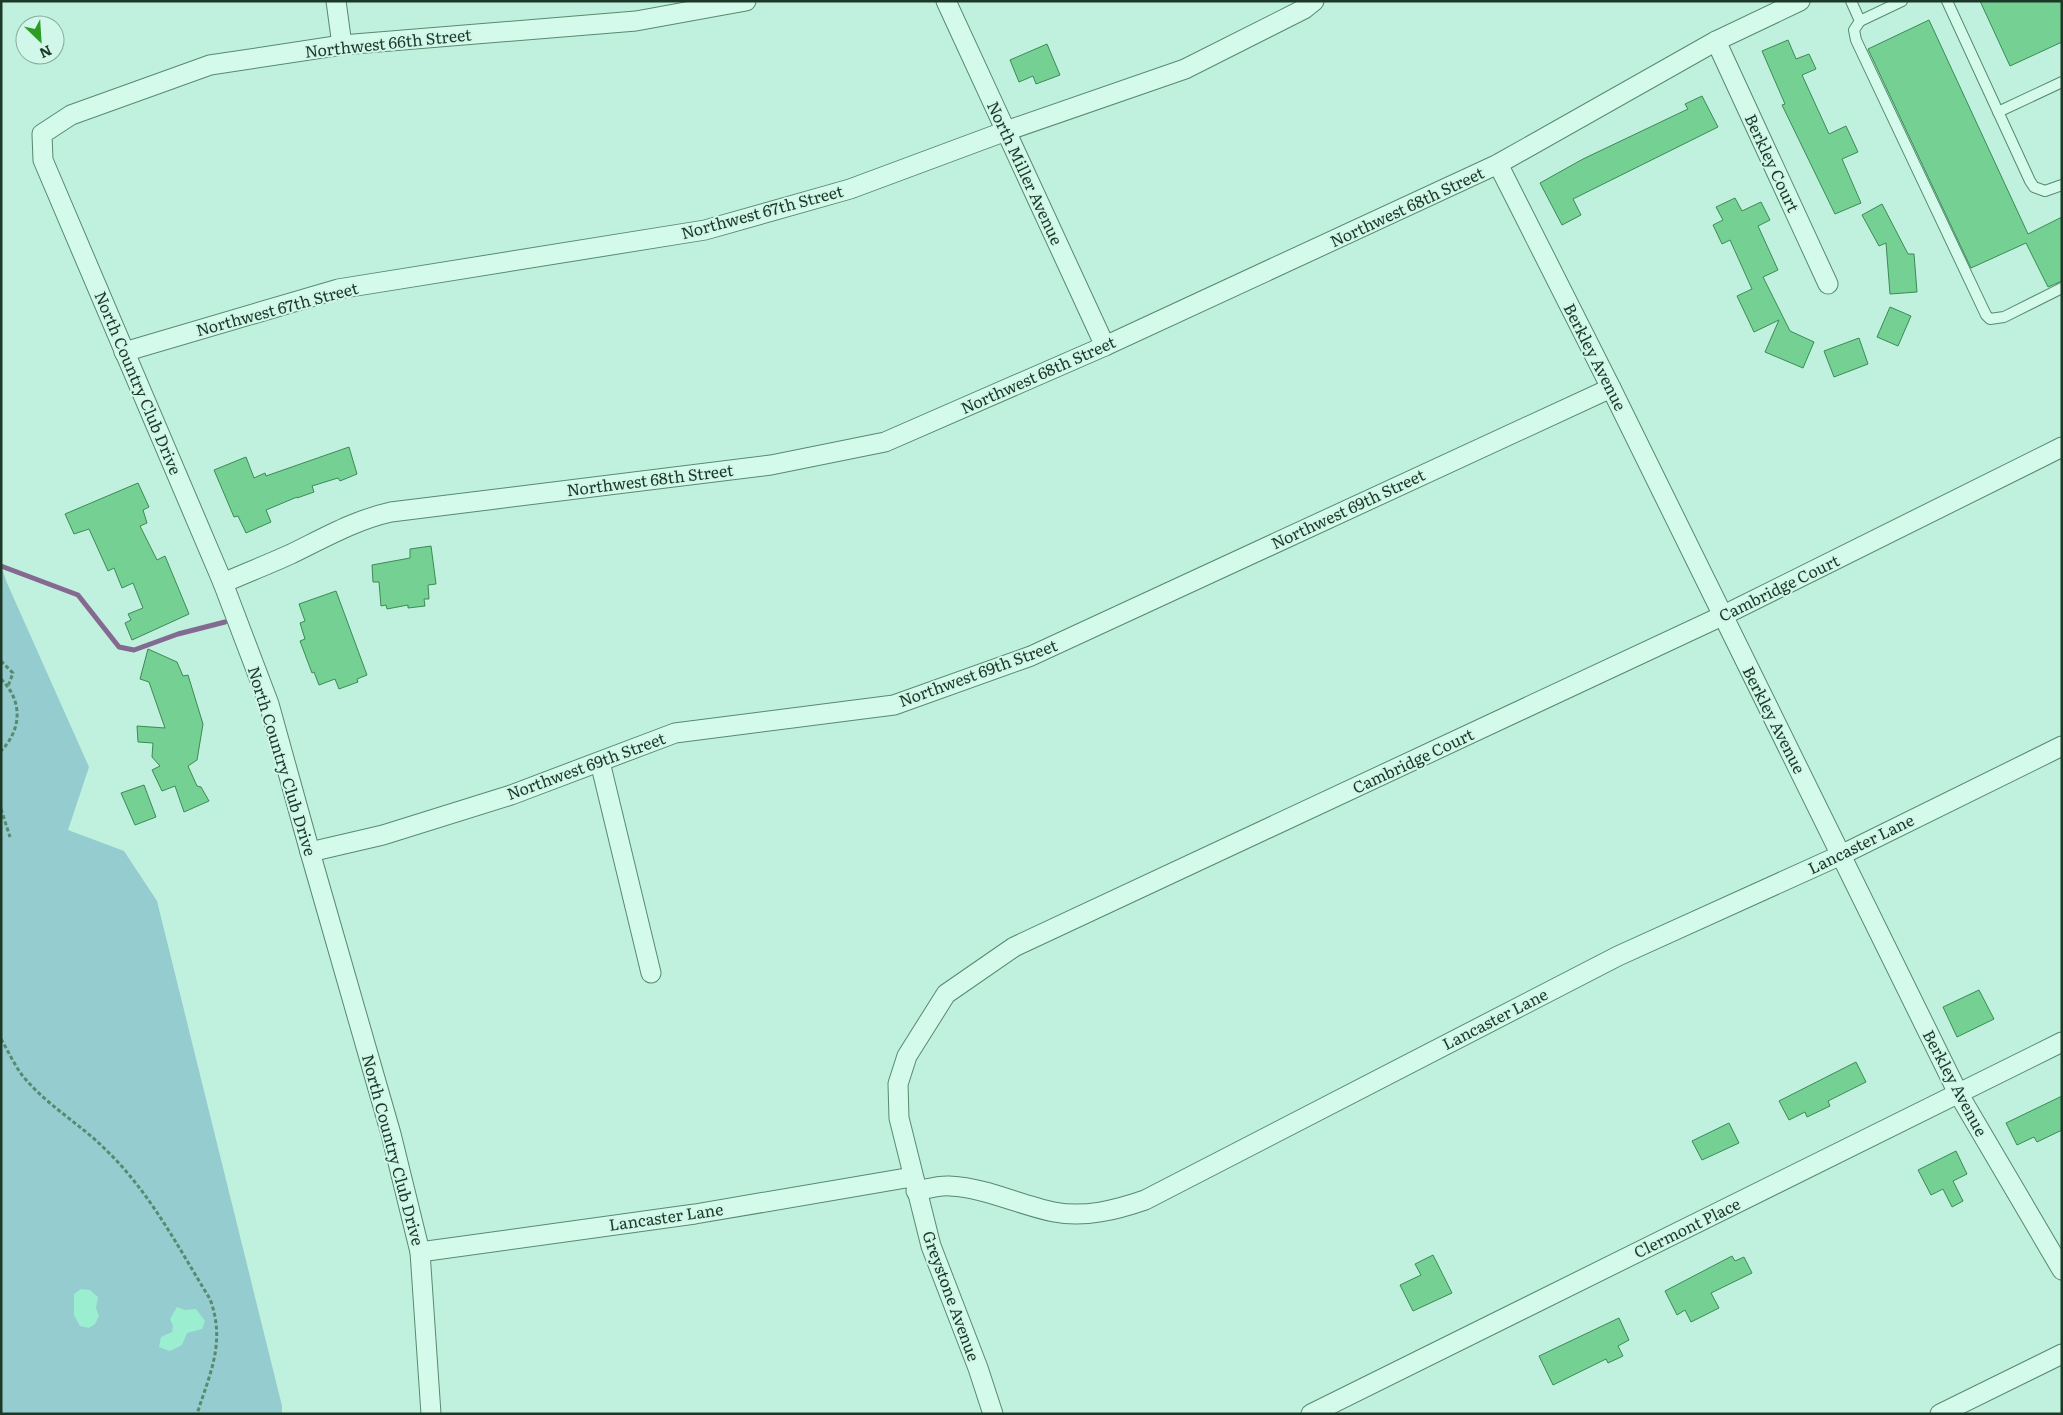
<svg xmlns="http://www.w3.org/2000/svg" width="2063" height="1415" viewBox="0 0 2063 1415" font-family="Literata,serif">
	<rect width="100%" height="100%" fill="#c0f0de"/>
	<!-- green -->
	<path fill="#94cccf" d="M1 566 7 583 89 767 68 830 124 851 157 901 282 1406V1414H1Z"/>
	<!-- sand -->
	<g fill="#9ceed1">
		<path d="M81 1289 90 1290 98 1297 96 1308 99 1316 95 1324 89 1328 80 1326 74 1315V1294Z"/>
		<path d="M177 1307 185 1310 196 1309 205 1321 202 1329 187 1333 182 1345 170 1351 159 1347 161 1337 172 1332 173 1326 170 1319Z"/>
	</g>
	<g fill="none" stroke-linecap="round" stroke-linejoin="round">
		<!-- stream -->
		<path stroke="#846a90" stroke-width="5" d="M1 566 78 595 119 647 134 650 178 634 225 622"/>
	</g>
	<!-- building -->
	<g fill="#74d093" stroke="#3c8a55">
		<path d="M1980 1H2062V42L2010 66Z"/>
		<path d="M1929 20 2028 234 2062 217V281L2048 287 2026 243 1971 268 1868 49Z"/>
		<path d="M1788 40 1796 59 1809 54 1816 69 1802 75 1829 134 1846 126 1858 152 1842 159 1861 203 1835 214 1782 105 1785 104 1762 51Z"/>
		<path d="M1047 44 1060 75 1036 84 1033 76 1019 82 1010 60Z"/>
		<path d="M1702 96 1718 127 1573 199 1581 215 1562 225 1540 183 1583 159 1688 109 1685 104Z"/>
		<path d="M1735 198 1742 211 1761 202 1770 220 1758 226 1778 270 1763 277 1790 331 1814 342 1803 368 1765 352 1779 320 1754 332 1737 296 1752 289 1730 240 1722 244 1713 225 1723 220 1716 207Z"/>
		<path d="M1882 204 1908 254H1914L1917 292 1890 294 1886 243 1879 246 1862 215Z"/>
		<path d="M1890 307 1911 316 1898 346 1877 337Z"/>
		<path d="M1859 338 1868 364 1834 377 1824 351Z"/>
		<path d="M349 447 357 474 340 481 338 478 312 486 314 492 297 498V497L266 510 271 522 246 533 238 516 234 517 214 470 246 457 254 478 265 473 266 476Z"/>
		<path d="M138 483 149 507 143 510 147 523 140 526 157 560 165 556 189 614 132 640 125 623 131 620 128 614 143 608 133 583 122 588 114 568 108 571 89 529 74 534 65 514Z"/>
		<path d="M431 546 436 584 428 585 429 599H424L425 606 408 608V605L387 609 386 605 381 606 379 582H373L372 565 410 558V549Z"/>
		<path d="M336 591 367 675 357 679 358 682 339 689 335 679 319 685 314 672 312 673 300 641 305 639 300 623 305 621 299 604Z"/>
		<path d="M148 649 177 662 183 676 188 675 203 724 197 760 188 766 197 786 201 787 209 801 184 812 175 786 162 791 152 770 160 766 152 757 153 743 138 742 137 726 165 728 149 682 140 679Z"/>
		<path d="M144 785 156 817 135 825 121 793Z"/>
		<path d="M1979 990 1994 1019 1957 1037 1943 1007Z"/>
		<path d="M1856 1062 1866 1082 1828 1101 1830 1106 1807 1117 1805 1112 1789 1120 1779 1101Z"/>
		<path d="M2062 1096V1130L2037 1142 2034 1137 2017 1145 2006 1123Z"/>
		<path d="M1729 1123 1739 1143 1702 1160 1692 1141Z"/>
		<path d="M1956 1151 1967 1174 1953 1181 1963 1201 1952 1207 1943 1189 1931 1195 1918 1170Z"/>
		<path d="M1433 1255 1452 1293 1413 1311 1400 1285 1421 1275 1415 1264Z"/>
		<path d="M1732 1256 1735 1261 1744 1257 1752 1273 1711 1293 1719 1308 1691 1322 1685 1310 1677 1315 1665 1291Z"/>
		<path d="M1619 1318 1629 1340 1618 1346 1623 1356 1608 1363 1606 1359 1553 1385 1539 1356Z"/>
	</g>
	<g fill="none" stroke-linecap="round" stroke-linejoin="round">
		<!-- service casing -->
		<g stroke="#578a6e" stroke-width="12">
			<g id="service">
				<path d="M1851 1 1860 21 1902 1"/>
				<path d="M1947 1 2030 181 2034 187 2045 191 2062 185"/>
				<path d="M1860 21 1854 30 1856 40 1986 315 1990 319 2004 317 2062 288"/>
				<path d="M1998 112 2062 82"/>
			</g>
		</g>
		<!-- minor casing -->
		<g stroke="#578a6e" stroke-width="21">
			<g id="minor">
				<path d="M336 1 342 45"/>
				<path d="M946 1 1105 346"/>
				<path d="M1716 41 1828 284"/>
				<path d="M1498 164 1611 388 1958 1093 2062 1270"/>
				<path d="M124 352 338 289 705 230 850 189 1006 131 1185 69 1304 9 1314 1"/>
				<path d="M223 583C246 573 269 564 291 554 324 538 355 520 391 512L771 465 885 442 1105 346 1498 164 1716 41 1800 1"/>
				<path d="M600 762 651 973"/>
				<path d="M310 852 383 835 511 795 675 733 894 705 1031 656 1611 388"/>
				<path d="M916 1191C927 1189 939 1185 950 1186 987 1188 1019 1205 1054 1212 1085 1218 1116 1210 1145 1200L1618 956 1841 855 2062 746"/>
				<path d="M420 1252 695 1214 912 1177"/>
				<path d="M431 1414 420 1252 391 1134 310 852 269 704 223 583 43 160 42 134 71 115 210 65 342 45 636 21 746 1"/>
				<path d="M993 1414 978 1368 931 1246 899 1118 898 1084 907 1056 946 994 1014 947 1722 616 2062 447"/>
				<path d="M1311 1414 2062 1042"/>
				<path d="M1940 1414 2062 1354"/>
			</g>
		</g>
		<!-- path -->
		<g stroke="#578a6e" stroke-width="3" stroke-dasharray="4 2.5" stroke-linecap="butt">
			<path d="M1 661 13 673 8 686"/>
			<path d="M1 679C23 701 22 729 1 751"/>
			<path d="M1 809 10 837"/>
			<path d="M1 1039C8 1051 14 1064 22 1075 46 1105 79 1123 105 1149 150 1192 178 1247 210 1299 226 1342 210 1373 197 1414"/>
		</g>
		<!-- service -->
		<use href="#service" stroke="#d4faec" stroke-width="10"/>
		<!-- minor -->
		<use href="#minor" stroke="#d4faec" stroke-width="19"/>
	</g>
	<g text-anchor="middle" stroke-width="4" stroke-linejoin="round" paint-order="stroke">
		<!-- street labels -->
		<g font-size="16" fill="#1c3928" stroke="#d0f7e9">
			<text transform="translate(388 43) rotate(-6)" y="6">Northwest 66th Street</text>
			<text transform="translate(1772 163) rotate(65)" y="6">Berkley Court</text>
			<text transform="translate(1025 173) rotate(65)" y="6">North Miller Avenue</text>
			<text transform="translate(1407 207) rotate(-25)" y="6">Northwest 68th Street</text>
			<text transform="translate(762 212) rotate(-15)" y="6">Northwest 67th Street</text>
			<text transform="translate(277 309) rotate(-15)" y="6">Northwest 67th Street</text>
			<text transform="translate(1595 357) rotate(63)" y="6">Berkley Avenue</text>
			<text transform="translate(1038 375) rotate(-24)" y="6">Northwest 68th Street</text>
			<text transform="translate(138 383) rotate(67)" y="6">North Country Club Drive</text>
			<text transform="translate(650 480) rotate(-7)" y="6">Northwest 68th Street</text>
			<text transform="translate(1348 509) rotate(-25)" y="6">Northwest 69th Street</text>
			<text transform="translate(1779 588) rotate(-26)" y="6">Cambridge Court</text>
			<text transform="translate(978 673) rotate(-20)" y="6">Northwest 69th Street</text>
			<text transform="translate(1774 720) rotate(63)" y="6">Berkley Avenue</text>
			<text transform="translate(282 761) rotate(73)" y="6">North Country Club Drive</text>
			<text transform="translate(1413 761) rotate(-25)" y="6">Cambridge Court</text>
			<text transform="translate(586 766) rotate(-20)" y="6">Northwest 69th Street</text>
			<text transform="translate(1861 844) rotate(-26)" y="6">Lancaster Lane</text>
			<text transform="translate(1495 1019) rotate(-27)" y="6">Lancaster Lane</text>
			<text transform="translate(1955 1083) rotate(62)" y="6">Berkley Avenue</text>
			<text transform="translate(393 1150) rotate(75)" y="6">North Country Club Drive</text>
			<text transform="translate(666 1217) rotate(-8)" y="6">Lancaster Lane</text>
			<text transform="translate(1687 1228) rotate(-26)" y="6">Clermont Place</text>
			<text transform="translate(951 1296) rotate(70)" y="6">Greystone Avenue</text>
		</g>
	</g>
	<!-- border -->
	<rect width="2063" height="1415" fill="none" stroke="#1c3928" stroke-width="5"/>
	<!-- north arrow -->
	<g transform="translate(40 40) rotate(155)"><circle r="24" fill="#d0f7e9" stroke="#88ab9c"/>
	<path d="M0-4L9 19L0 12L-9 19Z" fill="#2e9c24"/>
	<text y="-8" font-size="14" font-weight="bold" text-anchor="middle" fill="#1c3928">N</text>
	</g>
</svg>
